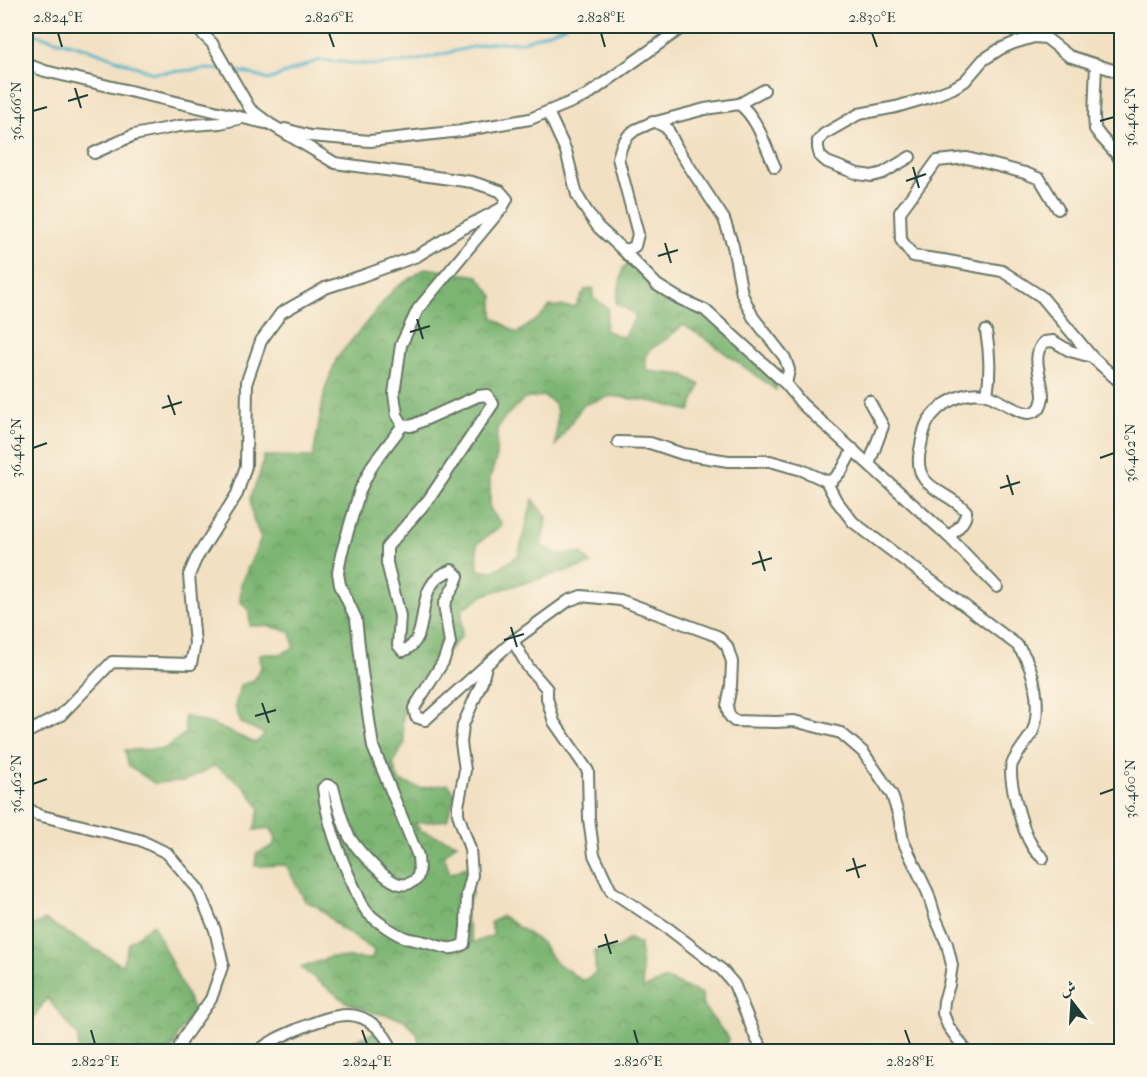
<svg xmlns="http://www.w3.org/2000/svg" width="1147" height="1077" viewBox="0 0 1147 1077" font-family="'IM FELL French Canon',Amiri,serif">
	<defs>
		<pattern id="forest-crowns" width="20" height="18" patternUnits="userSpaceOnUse" patternTransform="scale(1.5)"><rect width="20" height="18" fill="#7cb572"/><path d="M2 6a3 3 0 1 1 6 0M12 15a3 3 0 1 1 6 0" fill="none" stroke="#65945e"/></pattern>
	</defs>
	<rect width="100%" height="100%" fill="#fcf5e5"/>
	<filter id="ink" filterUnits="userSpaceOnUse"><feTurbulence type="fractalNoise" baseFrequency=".0167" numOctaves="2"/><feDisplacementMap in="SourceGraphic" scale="12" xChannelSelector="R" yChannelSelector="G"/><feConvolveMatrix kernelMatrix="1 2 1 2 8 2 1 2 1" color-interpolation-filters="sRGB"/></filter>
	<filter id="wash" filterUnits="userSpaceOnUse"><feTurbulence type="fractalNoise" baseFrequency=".008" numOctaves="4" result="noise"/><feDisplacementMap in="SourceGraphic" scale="24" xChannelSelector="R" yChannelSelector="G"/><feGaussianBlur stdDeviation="1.35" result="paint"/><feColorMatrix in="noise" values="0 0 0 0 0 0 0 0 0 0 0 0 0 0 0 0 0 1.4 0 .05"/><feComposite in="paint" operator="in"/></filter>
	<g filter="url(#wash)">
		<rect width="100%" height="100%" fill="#f2e0c2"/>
		<!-- forest -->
		<g fill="url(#forest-crowns)" stroke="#4e7953" stroke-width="1.5">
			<path d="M631 263 664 297 693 310 722 328 777 384 776 390 700 335 683 325 668 338 651 349 645 357 647 371 684 375 700 385 690 411 655 402 611 396 583 405 556 445 557 411 554 403 543 396 524 399 504 418 497 429 496 459 490 478V509L502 525 477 544 478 570 494 571 518 556 533 499 547 517 541 546 558 554 581 553 591 564 486 594 462 609V636L417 683 406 700 402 723 405 742 393 764 399 781 420 788 448 784 455 794 447 820 414 823 422 831 457 843 444 855 450 874 466 867 472 894 464 912 473 943 494 935 490 923 502 916 542 943 553 960 583 981 596 973 594 951 618 948 629 939 640 944 643 989 666 979 702 994 703 1006 729 1039 725 1051H421L417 1033 403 1019 372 1012 346 1002 301 968 330 957 372 959 374 950 339 927 318 907 305 901 286 865 255 866 256 854 273 846 276 837 270 828 254 830 260 808 244 786 215 766 184 781 154 783 128 765 125 750 164 749 185 733 184 716 214 725 255 743 265 734 241 723 235 707 240 685 253 681 261 668 260 654H280L294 648 291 632 269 626H250L249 611 240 601 241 584 261 538 253 519 250 498 259 476 264 456 313 457 325 389 337 358 394 289 426 268 478 276 493 296V317L517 333 539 318 550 306 575 307 585 290 593 288V298L608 308 605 330 624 338 636 315 616 303 623 268Z"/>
			<path d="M45 920 122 965 129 943 153 924 194 1011 178 1034 172 1051H78V1036L47 998 28 1026H26V925L31 926Z"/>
			<path d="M375 1032 385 1051 331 1052 335 1049Z"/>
		</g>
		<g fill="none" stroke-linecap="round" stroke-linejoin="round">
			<!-- stream -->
			<g stroke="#49b0c8" stroke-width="3">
				<path d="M26 32 89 49 153 73 208 69 223 70"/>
				<path d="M233 71 248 73 268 80 319 60 373 65 410 62 489 43 523 42 565 26"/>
			</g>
		</g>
	</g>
	<g filter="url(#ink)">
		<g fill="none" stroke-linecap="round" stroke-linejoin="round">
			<!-- minor casing -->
			<g stroke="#697666" stroke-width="14">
				<g id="minor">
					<path d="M26 64 45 71 265 123"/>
					<path d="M1096 64 1094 116 1095 129 1101 137 1118 156 1122 164"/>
					<path d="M739 104C758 118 765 146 775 167"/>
					<path d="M548 112 566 151 577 195 586 210 598 227 622 249H630L635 246 638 234 618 158 622 145 628 136 635 130 653 122H656L667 128 677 148 724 219 733 246 742 294 753 317 785 358 789 370 786 384"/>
					<path d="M656 122 705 109 739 104 764 90"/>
					<path d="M285 129 310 136 370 141 461 131 530 119 586 96 684 26"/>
					<path d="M94 153 134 135 179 126 220 123 242 118"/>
					<path d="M910 157 883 173 872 176 858 174 827 162 820 156 818 148V141L824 134 859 114 896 107 930 97 953 88 965 81 983 60 1000 49 1014 43 1034 37 1046 38 1069 56 1122 73"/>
					<path d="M502 208 418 309 401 345 394 394 397 415 403 425 411 426 478 396 487 395 493 404 429 499 387 547V563L400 616 398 645 403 651C436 638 408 584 452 570L458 576 455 584 444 604 450 643 443 662 414 708 416 717 425 720 513 641 568 601 581 596 620 600 717 636 727 646 732 662 731 686 727 706 729 715 734 721 776 722 794 721 841 733 863 752 881 778 892 795 899 817 903 841 928 893 936 919 947 944 952 965 949 985 944 1001 943 1013 948 1026 967 1052"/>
					<path d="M1058 209 1040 179 1025 173 967 158 937 161 900 212 901 240 913 256 943 260 1002 271 1042 297 1092 357 1122 384"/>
					<path d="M622 249 657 285 678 298 705 310 786 384 802 404 949 537 997 587"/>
					<path d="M986 331C990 353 991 373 987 395"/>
					<path d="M869 401 883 426 869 464"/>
					<path d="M403 425 373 464 360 490 341 555 338 573 340 585 356 619 362 672 373 747 418 856 419 871 417 879C412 882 407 886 400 884 385 881 353 846 347 832 341 818 337 802 333 787L327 785 323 788C327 823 340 857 355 889 359 897 361 905 368 913 376 921 395 934 406 938 412 940 418 940 424 942 440 945 449 953 464 944L466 927 467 894 472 875 470 849 458 814V806L465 770 461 743 463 725 482 682 486 666"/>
					<path d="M618 442 650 443 683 454 728 461H770L802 470 826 481 833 480 842 470 853 449"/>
					<path d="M826 481 836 500 853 522 1017 645C1020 650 1025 655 1027 661 1036 680 1041 713 1032 733 1026 743 1017 753 1012 764 1007 778 1023 831 1031 844 1034 850 1038 854 1043 858"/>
					<path d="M949 537C956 530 967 521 966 511 946 489 912 490 920 450 922 441 923 431 927 423 937 404 968 387 990 396 1000 400 1018 413 1028 413 1033 413 1036 411 1040 408 1041 405 1042 402 1043 398 1044 379 1029 358 1044 342L1053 341 1070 351 1092 357"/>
					<path d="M513 641 528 667 547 689V698L554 722 588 771 589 819 594 855 611 891 669 929 722 970 734 984 756 1038 764 1052"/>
					<path d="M26 733 61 715 112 662 191 664 195 644 189 575 196 559 237 494 246 466 247 381 261 341 281 313 325 288 362 276 417 256 458 231 502 208 507 199 500 191 472 182 335 163 270 124 250 109 212 43 194 26"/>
					<path d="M26 807 38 815 140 840 167 853 198 889 215 930 223 964 211 999 184 1037 180 1045V1052"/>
					<path d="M257 1052C271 1040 282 1036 298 1029 313 1023 332 1015 348 1015 369 1015 386 1033 393 1052"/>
				</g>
			</g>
			<!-- minor -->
			<use href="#minor" stroke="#fff" stroke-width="10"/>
		</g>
	</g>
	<!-- ticks -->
	<path fill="none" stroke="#1f3d34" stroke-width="2" d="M58 33 62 47M329 33 334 47M601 33 605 47M872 33 877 47M75 88 81 108M68 101 88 95M33 111 47 107M1100 121 1114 117M913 167 919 188M906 181 926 174M665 243 671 263M658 256 678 250M417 319 423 339M410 332 430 326M168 395 175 415M162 408 182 402M33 448 47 443M1100 458 1114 453M1007 475 1013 495M1000 488 1020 482M759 551 765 571M752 564 772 558M511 627 517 647M504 640 524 634M262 703 269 723M255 716 276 710M33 784 47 779M1100 794 1114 789M853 858 859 878M846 871 866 865M605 934 611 954M598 947 618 941M91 1030 95 1044M362 1030 367 1044M634 1030 638 1044M905 1030 910 1044"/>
	<!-- margin -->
	<rect width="1147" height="1077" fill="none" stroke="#fcf5e5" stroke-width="66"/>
	<!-- north arrow -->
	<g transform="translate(1072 1002) rotate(343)" stroke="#fcf5e5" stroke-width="4.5" paint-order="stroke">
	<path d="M0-4.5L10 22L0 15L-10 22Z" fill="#1f3d34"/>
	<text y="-9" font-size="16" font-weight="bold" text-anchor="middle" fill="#1f3d34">ش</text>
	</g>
	<rect x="33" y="33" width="1081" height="1011" fill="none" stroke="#1f3d34" stroke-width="2"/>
	<g font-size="15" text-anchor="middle" fill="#1f3d34">
		<text x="58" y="22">2.824°E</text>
		<text x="329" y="22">2.826°E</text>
		<text x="601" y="22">2.828°E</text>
		<text x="872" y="22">2.830°E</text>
		<text transform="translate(16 111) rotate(-90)" y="5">36.466°N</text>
		<text transform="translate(1130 117) rotate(-90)" y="5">36.464°N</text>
		<text transform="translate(16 448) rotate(-90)" y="5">36.464°N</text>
		<text transform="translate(1130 453) rotate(-90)" y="5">36.462°N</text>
		<text transform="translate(16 784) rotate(-90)" y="5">36.462°N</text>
		<text transform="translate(1130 789) rotate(-90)" y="5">36.460°N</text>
		<text x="95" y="1066">2.822°E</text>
		<text x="367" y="1066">2.824°E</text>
		<text x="638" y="1066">2.826°E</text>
		<text x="910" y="1066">2.828°E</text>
	</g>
</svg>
